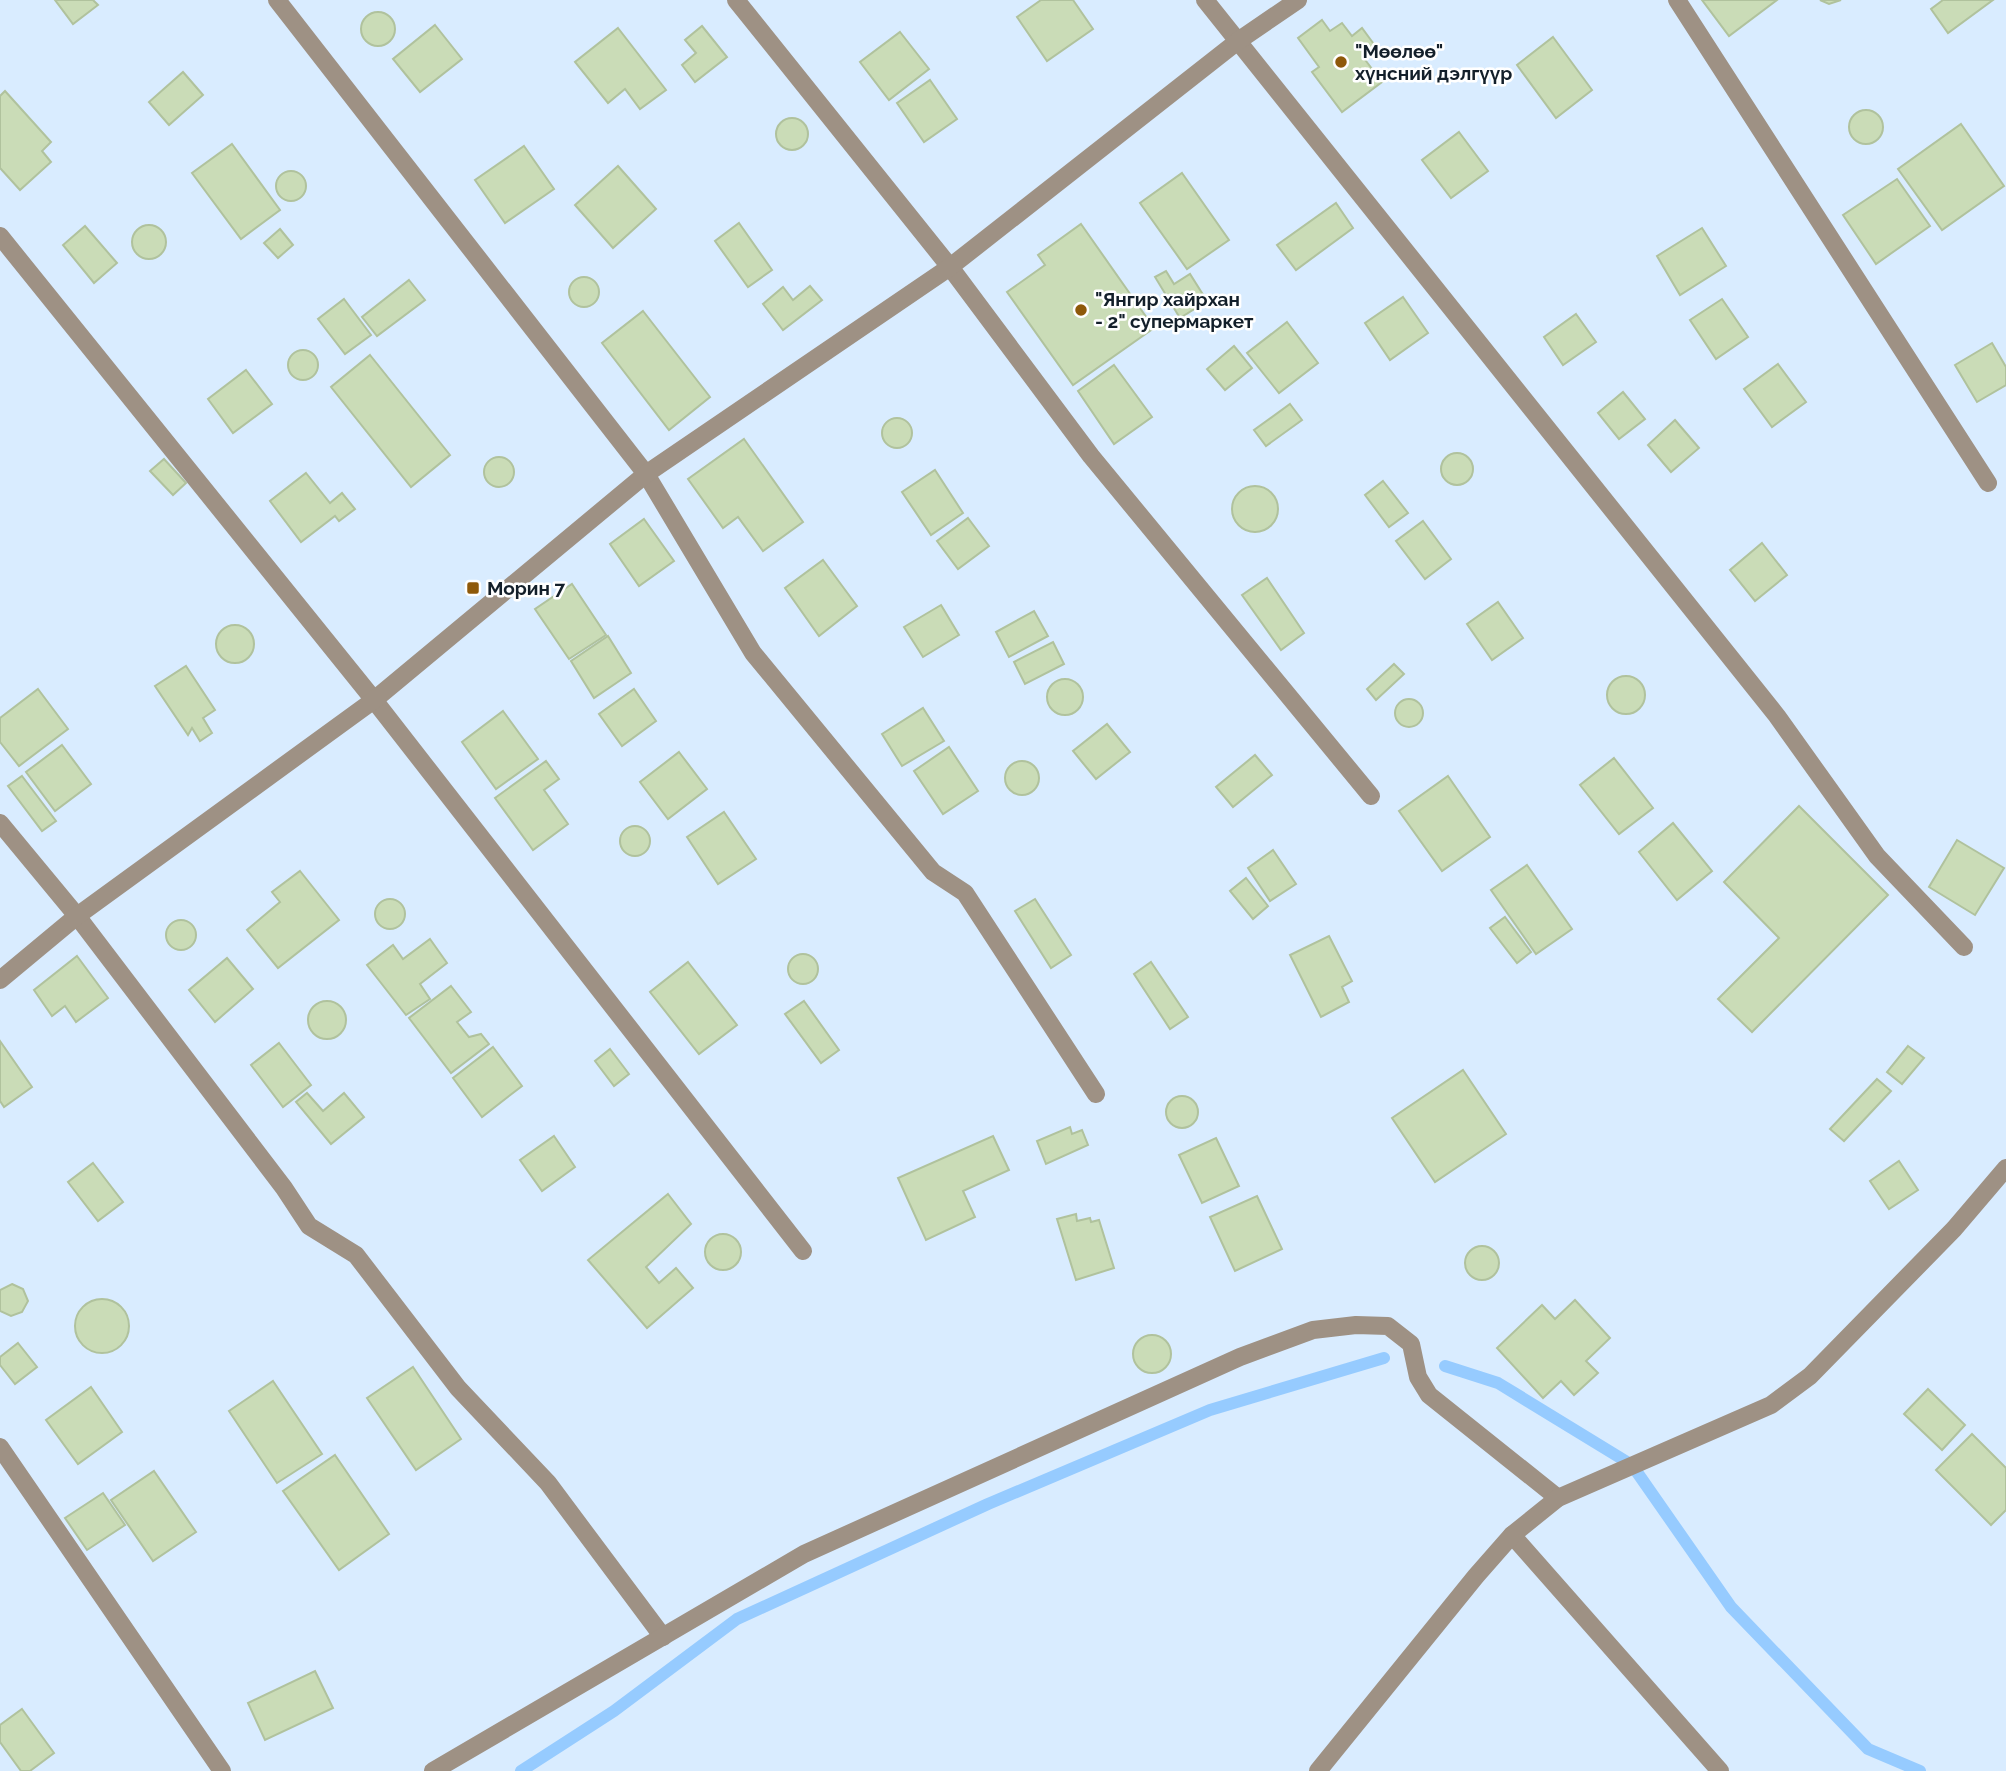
<svg xmlns="http://www.w3.org/2000/svg" width="2006" height="1771" viewBox="0 0 2006 1771" font-family="Raleway,sans-serif">
	<rect width="100%" height="100%" fill="#d9ecff"/>
	<g fill="none" stroke-linecap="round" stroke-linejoin="round">
		<!-- stream -->
		<g stroke="#96cbff" stroke-width="12">
			<path d="M1445 1366 1498 1383 1632 1465 1731 1607 1868 1749 1920 1771"/>
			<path d="M521 1771 614 1711 737 1619 988 1504 1210 1410 1384 1358"/>
		</g>
	</g>
	<!-- building -->
	<g fill="#cadcb7" stroke="#b0c29d" stroke-width="2">
		<path d="M55 0H93L98 5 73 24Z"/>
		<path d="M1041 0H1073L1093 29 1047 61 1017 17Z"/>
		<path d="M1702 0H1777L1729 36Z"/>
		<path d="M1820 0H1841L1829 4Z"/>
		<path d="M1943 0H1993L1948 33 1931 9Z"/>
		<circle cx="378" cy="29" r="17"/>
		<path d="M1322 20 1330 31 1342 23 1352 36 1362 28 1376 47 1363 57 1382 82 1342 112 1312 72 1319 67 1298 38Z"/>
		<path d="M435 25 462 59 420 92 393 59Z"/>
		<path d="M702 26 727 57 695 82 682 65 696 53 685 40Z"/>
		<path d="M618 28 666 90 640 109 625 89 608 103 575 62Z"/>
		<path d="M900 32 929 69 889 100 860 62Z"/>
		<path d="M1553 37 1592 90 1556 118 1517 65Z"/>
		<path d="M183 72 203 95 169 125 149 102Z"/>
		<path d="M930 80 957 119 924 142 897 103Z"/>
		<path d="M5 91 51 142 42 151 51 162 20 190 0 168V96Z"/>
		<circle cx="1866" cy="127" r="17"/>
		<circle cx="792" cy="134" r="16"/>
		<path d="M1961 124 2004 186 1942 230 1898 169Z"/>
		<path d="M1459 132 1488 171 1451 198 1422 160Z"/>
		<path d="M232 144 280 210 241 239 192 173Z"/>
		<path d="M524 146 554 189 505 223 475 180Z"/>
		<path d="M618 166 656 209 613 248 575 205Z"/>
		<circle cx="291" cy="186" r="15"/>
		<path d="M1182 173 1229 240 1187 269 1140 203Z"/>
		<path d="M1897 179 1930 226 1876 264 1843 215Z"/>
		<path d="M1336 203 1353 228 1296 270 1277 245Z"/>
		<path d="M739 223 772 270 748 287 715 241Z"/>
		<path d="M1081 224 1154 328 1073 385 1007 292 1045 265 1038 255Z"/>
		<circle cx="149" cy="242" r="17"/>
		<path d="M85 226 117 263 94 283 63 245Z"/>
		<path d="M1702 228 1726 266 1680 295 1657 256Z"/>
		<path d="M280 229 293 245 278 258 264 243Z"/>
		<path d="M1166 271 1174 284 1190 274 1207 301 1180 318 1155 277Z"/>
		<circle cx="584" cy="292" r="15"/>
		<path d="M409 280 425 300 377 336 362 317Z"/>
		<path d="M810 286 822 300 783 330 763 304 783 287 793 300Z"/>
		<path d="M1403 297 1428 333 1390 360 1365 323Z"/>
		<path d="M344 299 371 335 345 354 318 319Z"/>
		<path d="M1722 299 1748 337 1716 359 1690 320Z"/>
		<path d="M643 311 710 397 669 430 602 343Z"/>
		<path d="M1576 314 1596 342 1563 365 1544 337Z"/>
		<path d="M1287 322 1318 363 1279 393 1247 353Z"/>
		<path d="M1992 343 2006 367V385L1977 402 1955 365Z"/>
		<path d="M1234 346 1252 368 1225 390 1207 369Z"/>
		<circle cx="303" cy="365" r="15"/>
		<path d="M370 355 450 455 411 487 331 387Z"/>
		<path d="M1778 364 1806 402 1772 427 1744 389Z"/>
		<path d="M1114 365 1152 417 1114 444 1078 391Z"/>
		<path d="M246 370 272 404 233 433 208 399Z"/>
		<path d="M1623 392 1645 419 1619 439 1598 413Z"/>
		<path d="M1290 404 1302 420 1266 446 1254 430Z"/>
		<circle cx="897" cy="433" r="15"/>
		<path d="M1675 420 1699 448 1671 472 1648 445Z"/>
		<path d="M744 439 803 522 763 551 738 517 723 528 688 479Z"/>
		<circle cx="1457" cy="469" r="16"/>
		<circle cx="499" cy="472" r="15"/>
		<path d="M164 459 186 483 173 495 150 471Z"/>
		<path d="M935 470 963 513 931 535 902 492Z"/>
		<path d="M306 473 330 503 342 493 355 509 339 521 335 516 301 542 270 501Z"/>
		<path d="M1383 481 1408 513 1389 527 1365 495Z"/>
		<circle cx="1255" cy="509" r="23"/>
		<path d="M968 518 989 546 958 569 937 541Z"/>
		<path d="M644 519 674 561 639 586 610 544Z"/>
		<path d="M1423 521 1451 559 1425 579 1396 541Z"/>
		<path d="M1762 543 1787 575 1755 601 1730 570Z"/>
		<path d="M823 560 857 606 819 636 785 588Z"/>
		<path d="M1267 578 1304 633 1281 650 1242 595Z"/>
		<path d="M572 584 606 635 569 659 535 609Z"/>
		<path d="M1498 602 1523 638 1492 660 1467 624Z"/>
		<path d="M941 605 959 635 923 657 904 627Z"/>
		<path d="M1034 611 1048 636 1009 657 996 632Z"/>
		<circle cx="235" cy="644" r="19"/>
		<path d="M608 636 631 673 594 698 571 661Z"/>
		<path d="M1053 642 1064 664 1025 684 1014 662Z"/>
		<path d="M1394 664 1404 674 1376 700 1367 689Z"/>
		<path d="M186 666 215 710 203 718 212 733 200 741 192 728 188 735 155 686Z"/>
		<circle cx="1626" cy="695" r="19"/>
		<circle cx="1065" cy="697" r="18"/>
		<path d="M38 689 68 729 19 766 0 742V718Z"/>
		<path d="M634 689 656 721 622 746 599 714Z"/>
		<circle cx="1409" cy="713" r="14"/>
		<path d="M923 708 944 741 902 766 882 734Z"/>
		<path d="M503 711 538 759 496 789 462 742Z"/>
		<path d="M1107 724 1130 752 1096 779 1073 751Z"/>
		<path d="M62 745 91 784 55 811 26 772Z"/>
		<path d="M949 747 978 791 943 814 914 771Z"/>
		<path d="M679 752 707 789 668 819 640 782Z"/>
		<path d="M1255 755 1272 775 1233 807 1216 787Z"/>
		<path d="M1614 758 1653 808 1619 834 1580 785Z"/>
		<path d="M546 761 559 779 544 790 568 824 533 850 495 798Z"/>
		<circle cx="1022" cy="778" r="17"/>
		<path d="M22 776 56 821 42 831 8 786Z"/>
		<path d="M1448 776 1490 837 1442 871 1399 811Z"/>
		<path d="M1799 806 1888 895 1752 1032 1718 999 1779 938 1724 882Z"/>
		<path d="M724 812 756 859 718 884 687 837Z"/>
		<path d="M1673 823 1712 871 1677 900 1639 852Z"/>
		<circle cx="635" cy="841" r="15"/>
		<path d="M1957 840 2004 868 1975 915 1929 887Z"/>
		<path d="M1273 850 1296 884 1270 901 1248 868Z"/>
		<path d="M1527 865 1572 929 1536 954 1491 890Z"/>
		<path d="M300 871 339 920 278 968 247 930 280 902 272 892Z"/>
		<path d="M1246 878 1268 906 1253 919 1230 891Z"/>
		<circle cx="390" cy="914" r="15"/>
		<path d="M1035 899 1071 955 1051 968 1015 911Z"/>
		<path d="M1505 917 1531 952 1517 963 1490 928Z"/>
		<circle cx="181" cy="935" r="15"/>
		<path d="M1329 936 1352 981 1342 987 1349 1002 1321 1017 1290 955Z"/>
		<path d="M430 939 447 963 420 984 430 999 406 1015 367 965 393 945 403 959Z"/>
		<circle cx="803" cy="969" r="15"/>
		<path d="M77 956 108 998 76 1022 65 1006 52 1016 34 990Z"/>
		<path d="M227 958 253 989 215 1022 189 990Z"/>
		<path d="M688 962 737 1025 699 1054 650 992Z"/>
		<path d="M1151 962 1188 1017 1170 1029 1134 974Z"/>
		<path d="M451 986 471 1012 457 1022 469 1037 481 1034 489 1044 451 1073 409 1018Z"/>
		<circle cx="327" cy="1020" r="19"/>
		<path d="M804 1001 839 1050 821 1063 785 1014Z"/>
		<path d="M0 1041 32 1087 4 1107 0 1101Z"/>
		<path d="M279 1043 311 1085 283 1107 251 1065Z"/>
		<path d="M1908 1046 1924 1058 1902 1084 1887 1072Z"/>
		<path d="M493 1047 522 1086 482 1117 453 1078Z"/>
		<path d="M610 1049 629 1074 614 1086 595 1061Z"/>
		<path d="M1463 1070 1506 1134 1435 1182 1392 1118Z"/>
		<path d="M1877 1079 1891 1091 1844 1141 1830 1129Z"/>
		<path d="M307 1093 323 1111 344 1093 364 1117 331 1144 296 1102Z"/>
		<circle cx="1182" cy="1112" r="16"/>
		<path d="M1070 1127 1072 1134 1082 1130 1088 1145 1046 1164 1037 1141Z"/>
		<path d="M554 1136 575 1167 542 1191 520 1160Z"/>
		<path d="M993 1136 1009 1170 963 1191 975 1217 926 1240 898 1178Z"/>
		<path d="M1216 1138 1239 1186 1202 1203 1179 1155Z"/>
		<path d="M1899 1161 1918 1190 1889 1209 1870 1181Z"/>
		<path d="M93 1163 123 1202 98 1221 68 1182Z"/>
		<path d="M668 1194 691 1224 646 1267 659 1283 676 1268 693 1288 647 1328 588 1260Z"/>
		<path d="M1257 1196 1282 1249 1235 1271 1210 1217Z"/>
		<path d="M1076 1214 1077 1221 1090 1218 1091 1222 1099 1220 1114 1268 1076 1280 1057 1219Z"/>
		<circle cx="723" cy="1252" r="18"/>
		<circle cx="1482" cy="1263" r="17"/>
		<path d="M12 1284 23 1289 28 1301 22 1312 11 1316 0 1311V1290Z"/>
		<circle cx="102" cy="1326" r="27"/>
		<path d="M1575 1300 1610 1338 1586 1361 1598 1373 1574 1395 1561 1381 1543 1398 1497 1348 1542 1305 1555 1319Z"/>
		<circle cx="1152" cy="1354" r="19"/>
		<path d="M18 1343 37 1367 15 1384 0 1365V1357Z"/>
		<path d="M413 1367 461 1439 416 1470 367 1398Z"/>
		<path d="M273 1381 322 1454 277 1483 229 1411Z"/>
		<path d="M91 1387 122 1432 78 1464 46 1420Z"/>
		<path d="M1928 1389 1965 1425 1942 1450 1904 1414Z"/>
		<path d="M1972 1434 2006 1468V1510L1991 1525 1936 1470Z"/>
		<path d="M335 1455 389 1534 339 1570 283 1491Z"/>
		<path d="M154 1471 196 1532 153 1561 111 1500Z"/>
		<path d="M103 1493 125 1525 87 1550 65 1518Z"/>
		<path d="M315 1671 333 1708 265 1740 248 1703Z"/>
		<path d="M22 1709 54 1753 30 1771H21L0 1742V1725Z"/>
	</g>
	<g fill="none" stroke-linecap="round" stroke-linejoin="round">
		<!-- minor -->
		<g stroke="#9e9184" stroke-width="18">
			<path d="M277 0 646 474 753 653 933 872 965 893 1096 1094"/>
			<path d="M736 0 950 267 1091 456 1371 796"/>
			<path d="M1205 0 1777 716 1877 856 1964 947"/>
			<path d="M1677 0 1988 483"/>
			<path d="M0 236 374 700 803 1251"/>
			<path d="M0 823 77 916 284 1188 309 1226 356 1255 458 1388 548 1483 663 1637"/>
			<path d="M0 980 77 916 374 700 646 474 950 267 1238 41 1298 0"/>
			<path d="M0 1447 222 1771"/>
			<path d="M1512 1535 1720 1771"/>
			<path d="M433 1771 804 1554 1240 1357 1313 1330 1356 1325 1388 1326 1411 1344 1418 1377 1429 1395 1558 1498"/>
			<path d="M1318 1771 1476 1576 1512 1535 1558 1498 1771 1405 1810 1376 1954 1229 2006 1168"/>
		</g>
	</g>
	<!-- markers -->
	<g fill="#8e590a" stroke="#fff" stroke-width="2.5">
		<circle cx="1341" cy="62" r="7"/>
		<circle cx="1081" cy="310" r="7"/>
		<rect x="466" y="581" width="14" height="14" rx="3.5"/>
	</g>
	<g text-anchor="middle" stroke-width="5" stroke-linejoin="round" paint-order="stroke">
		<!-- poi labels -->
		<g font-size="19" font-weight="bold" fill="#131f2a" stroke="#fff" text-anchor="start">
			<text x="1355" y="58">"Мөөлөө"<tspan x="1355" dy="22">хүнсний дэлгүүр</tspan></text>
			<text x="1095" y="306">"Янгир хайрхан<tspan x="1095" dy="22">- 2" супермаркет</tspan></text>
			<text x="487" y="595">Морин 7</text>
		</g>
	</g>
</svg>
